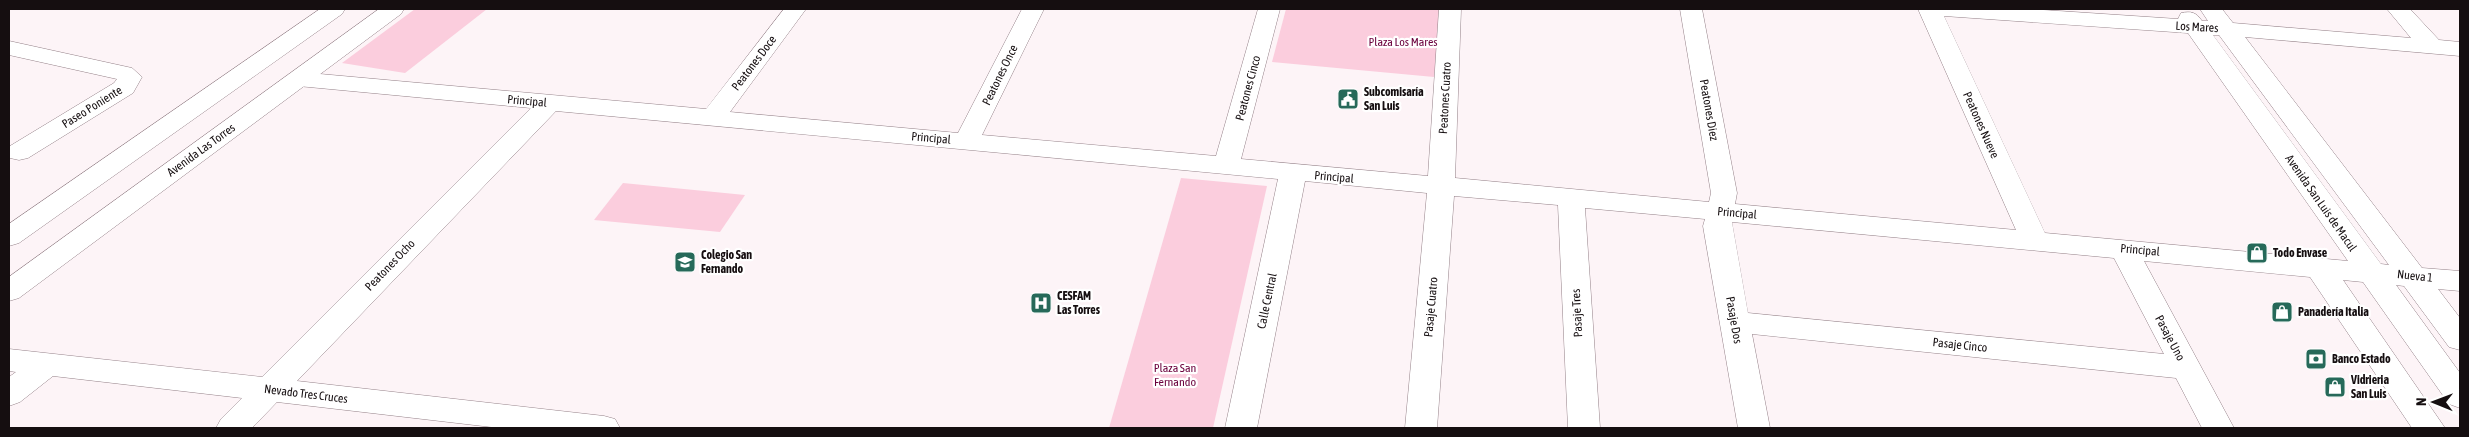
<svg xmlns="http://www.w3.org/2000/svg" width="2469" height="437" viewBox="0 0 2469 437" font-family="'Asap Condensed',sans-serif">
	<rect width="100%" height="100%" fill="#fdf4f7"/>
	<!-- green -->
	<g fill="#fbcddd">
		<path d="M415 9H487L405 73 342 63Z"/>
		<path d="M1286 9H1441L1434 77 1272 62Z"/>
		<path d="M1181 178 1267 186 1213 428H1109Z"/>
		<path d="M623 183 745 195 720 232 594 220Z"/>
	</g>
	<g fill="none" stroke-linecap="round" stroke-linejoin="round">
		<!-- minor casing -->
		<g stroke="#948188" stroke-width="1">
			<g id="minor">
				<path d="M784 9H806L730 112 958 133 1022 9H1044L982 135 1216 156 1258 9H1280L1241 159 1428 176 1439 9H1461L1455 178 1709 202 1711 193 1680 9H1702L1737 193 1735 204 2016 230 1918 9H2029L2178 19 2181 13C2191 11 2196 12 2202 21H2208L2200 9H2222L2233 23 2411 38 2387 9H2410L2439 40 2460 42V56L2245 37 2422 268 2460 271V291L2438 289 2460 318V350L2449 347 2404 286 2396 285 2460 373V408L2449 404 2363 282 2343 280 2445 428H2412L2310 277 2144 261 2234 428H2202L2176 378 1752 334 1770 428H1738L1703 226 1705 219 1585 208 1600 428H1568L1558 205 1454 196 1437 428H1405L1427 193 1305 181 1257 428H1225L1278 179 556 111 297 381 604 416 615 419 620 428H500L277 402 252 428H216L221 419 242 398 53 376 20 402 9 406V377L16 372 9 371V349L262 377 531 108 298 86 289 84 286 79 289 74 298 72 706 109ZM1944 16 2188 33 2348 261 2045 233ZM2213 35H2219L2389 265 2381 264ZM1732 222 2114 258 2164 354 1748 313Z"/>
				<path d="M9 41 132 68 142 77 133 93 28 158 19 160 10 158V146L114 83 117 79 9 55Z"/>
			</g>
		</g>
		<!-- major casing -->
		<g stroke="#948188" stroke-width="1">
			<g id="major">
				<path d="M320 9H345L342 14 19 243 9 246V224Z"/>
				<path d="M379 9H404L401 14 19 298 9 301V277Z"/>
			</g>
		</g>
		<!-- minor -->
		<use href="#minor" fill="#fff" fill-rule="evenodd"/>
		<!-- major -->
		<use href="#major" fill="#fff" fill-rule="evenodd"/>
	</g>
	<!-- icons -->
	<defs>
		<g id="civic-square" transform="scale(1.125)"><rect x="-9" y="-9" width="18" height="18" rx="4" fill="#266959" stroke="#fff"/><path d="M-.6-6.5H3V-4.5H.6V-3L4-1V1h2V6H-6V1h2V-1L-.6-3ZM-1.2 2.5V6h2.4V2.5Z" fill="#fff"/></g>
		<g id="shop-square" transform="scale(1.125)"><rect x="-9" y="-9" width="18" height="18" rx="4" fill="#266959" stroke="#fff"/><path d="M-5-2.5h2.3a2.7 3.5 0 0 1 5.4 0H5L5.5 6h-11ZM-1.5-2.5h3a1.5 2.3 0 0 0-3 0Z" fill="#fff"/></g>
		<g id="school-square" transform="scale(1.125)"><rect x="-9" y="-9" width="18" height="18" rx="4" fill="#266959" stroke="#fff"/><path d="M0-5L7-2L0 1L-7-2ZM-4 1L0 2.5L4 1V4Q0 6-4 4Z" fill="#fff"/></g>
		<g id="hospital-square" transform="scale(1.125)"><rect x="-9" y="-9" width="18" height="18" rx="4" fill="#266959" stroke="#fff"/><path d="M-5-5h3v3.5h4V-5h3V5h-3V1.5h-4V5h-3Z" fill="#fff"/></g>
		<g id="bank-square" transform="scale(1.125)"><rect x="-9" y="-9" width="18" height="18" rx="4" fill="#266959" stroke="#fff"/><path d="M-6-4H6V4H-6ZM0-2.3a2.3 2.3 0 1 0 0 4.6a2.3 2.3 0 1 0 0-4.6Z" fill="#fff"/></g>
	</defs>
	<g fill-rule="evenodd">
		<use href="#civic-square" x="1348" y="99"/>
		<use href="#shop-square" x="2257" y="253"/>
		<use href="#school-square" x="685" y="262"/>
		<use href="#hospital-square" x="1041" y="303"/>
		<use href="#shop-square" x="2282" y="312"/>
		<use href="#bank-square" x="2316" y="359"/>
		<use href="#shop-square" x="2335" y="387"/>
	</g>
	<g text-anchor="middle" stroke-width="4.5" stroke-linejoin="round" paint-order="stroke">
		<!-- street labels -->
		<g font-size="12" fill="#150e10" stroke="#fff">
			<text transform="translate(2197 27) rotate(3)" y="4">Los Mares</text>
			<text transform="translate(754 63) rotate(-53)" y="4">Peatones Doce</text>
			<text transform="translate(1000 75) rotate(-64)" y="4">Peatones Once</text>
			<text transform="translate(1248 88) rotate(-75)" y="4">Peatones Cinco</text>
			<text transform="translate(1445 98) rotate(-87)" y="4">Peatones Cuatro</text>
			<text transform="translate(527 101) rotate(5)" y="4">Principal</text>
			<text transform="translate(92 107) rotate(-32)" y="4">Paseo Poniente</text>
			<text transform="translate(1709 110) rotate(80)" y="4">Peatones Diez</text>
			<text transform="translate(1981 125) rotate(66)" y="4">Peatones Nueve</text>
			<text transform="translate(931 138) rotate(5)" y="4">Principal</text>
			<text transform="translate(201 150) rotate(-36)" y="4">Avenida Las Torres</text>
			<text transform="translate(1334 177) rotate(5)" y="4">Principal</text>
			<text transform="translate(2321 203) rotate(55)" y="4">Avenida San Luis de Macul</text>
			<text transform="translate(1737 213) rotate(5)" y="4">Principal</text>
			<text transform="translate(2140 250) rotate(5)" y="4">Principal</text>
			<text transform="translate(390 265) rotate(-46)" y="4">Peatones Ocho</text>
			<text transform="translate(2415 276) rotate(6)" y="4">Nueva 1</text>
			<text transform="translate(1267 301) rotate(-78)" y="4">Calle Central</text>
			<text transform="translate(1431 307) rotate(-85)" y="4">Pasaje Cuatro</text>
			<text transform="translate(1577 313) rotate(-93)" y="4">Pasaje Tres</text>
			<text transform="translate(1734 320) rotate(80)" y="4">Pasaje Dos</text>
			<text transform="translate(2170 338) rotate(62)" y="4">Pasaje Uno</text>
			<text transform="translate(1960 345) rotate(6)" y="4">Pasaje Cinco</text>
			<text transform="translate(306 394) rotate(7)" y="4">Nevado Tres Cruces</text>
		</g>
		<!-- park labels -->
		<g font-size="12" fill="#6a003c" stroke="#fff">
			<text x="1403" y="46">Plaza Los Mares</text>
			<text x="1175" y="372">Plaza San<tspan x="1175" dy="14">Fernando</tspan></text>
		</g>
		<!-- poi labels -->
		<g font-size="12" font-weight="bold" fill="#150e10" stroke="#fff" text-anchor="start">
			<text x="1364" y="96">Subcomisaría<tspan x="1364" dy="14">San Luis</tspan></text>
			<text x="2273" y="257">Todo Envase</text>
			<text x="701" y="259">Colegio San<tspan x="701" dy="14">Fernando</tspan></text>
			<text x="1057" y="300">CESFAM<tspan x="1057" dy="14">Las Torres</tspan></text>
			<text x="2298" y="316">Panadería Italia</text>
			<text x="2332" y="363">Banco Estado</text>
			<text x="2351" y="384">Vidrieria<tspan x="2351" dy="14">San Luis</tspan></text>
		</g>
	</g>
	<!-- border -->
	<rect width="2469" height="437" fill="none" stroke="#150e10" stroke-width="20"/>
	<!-- north arrow -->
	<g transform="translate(2434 402) rotate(271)" stroke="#ffffff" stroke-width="4" paint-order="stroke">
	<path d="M0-4L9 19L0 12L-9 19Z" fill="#150e10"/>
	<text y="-8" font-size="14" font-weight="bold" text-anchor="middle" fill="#150e10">N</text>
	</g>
</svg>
